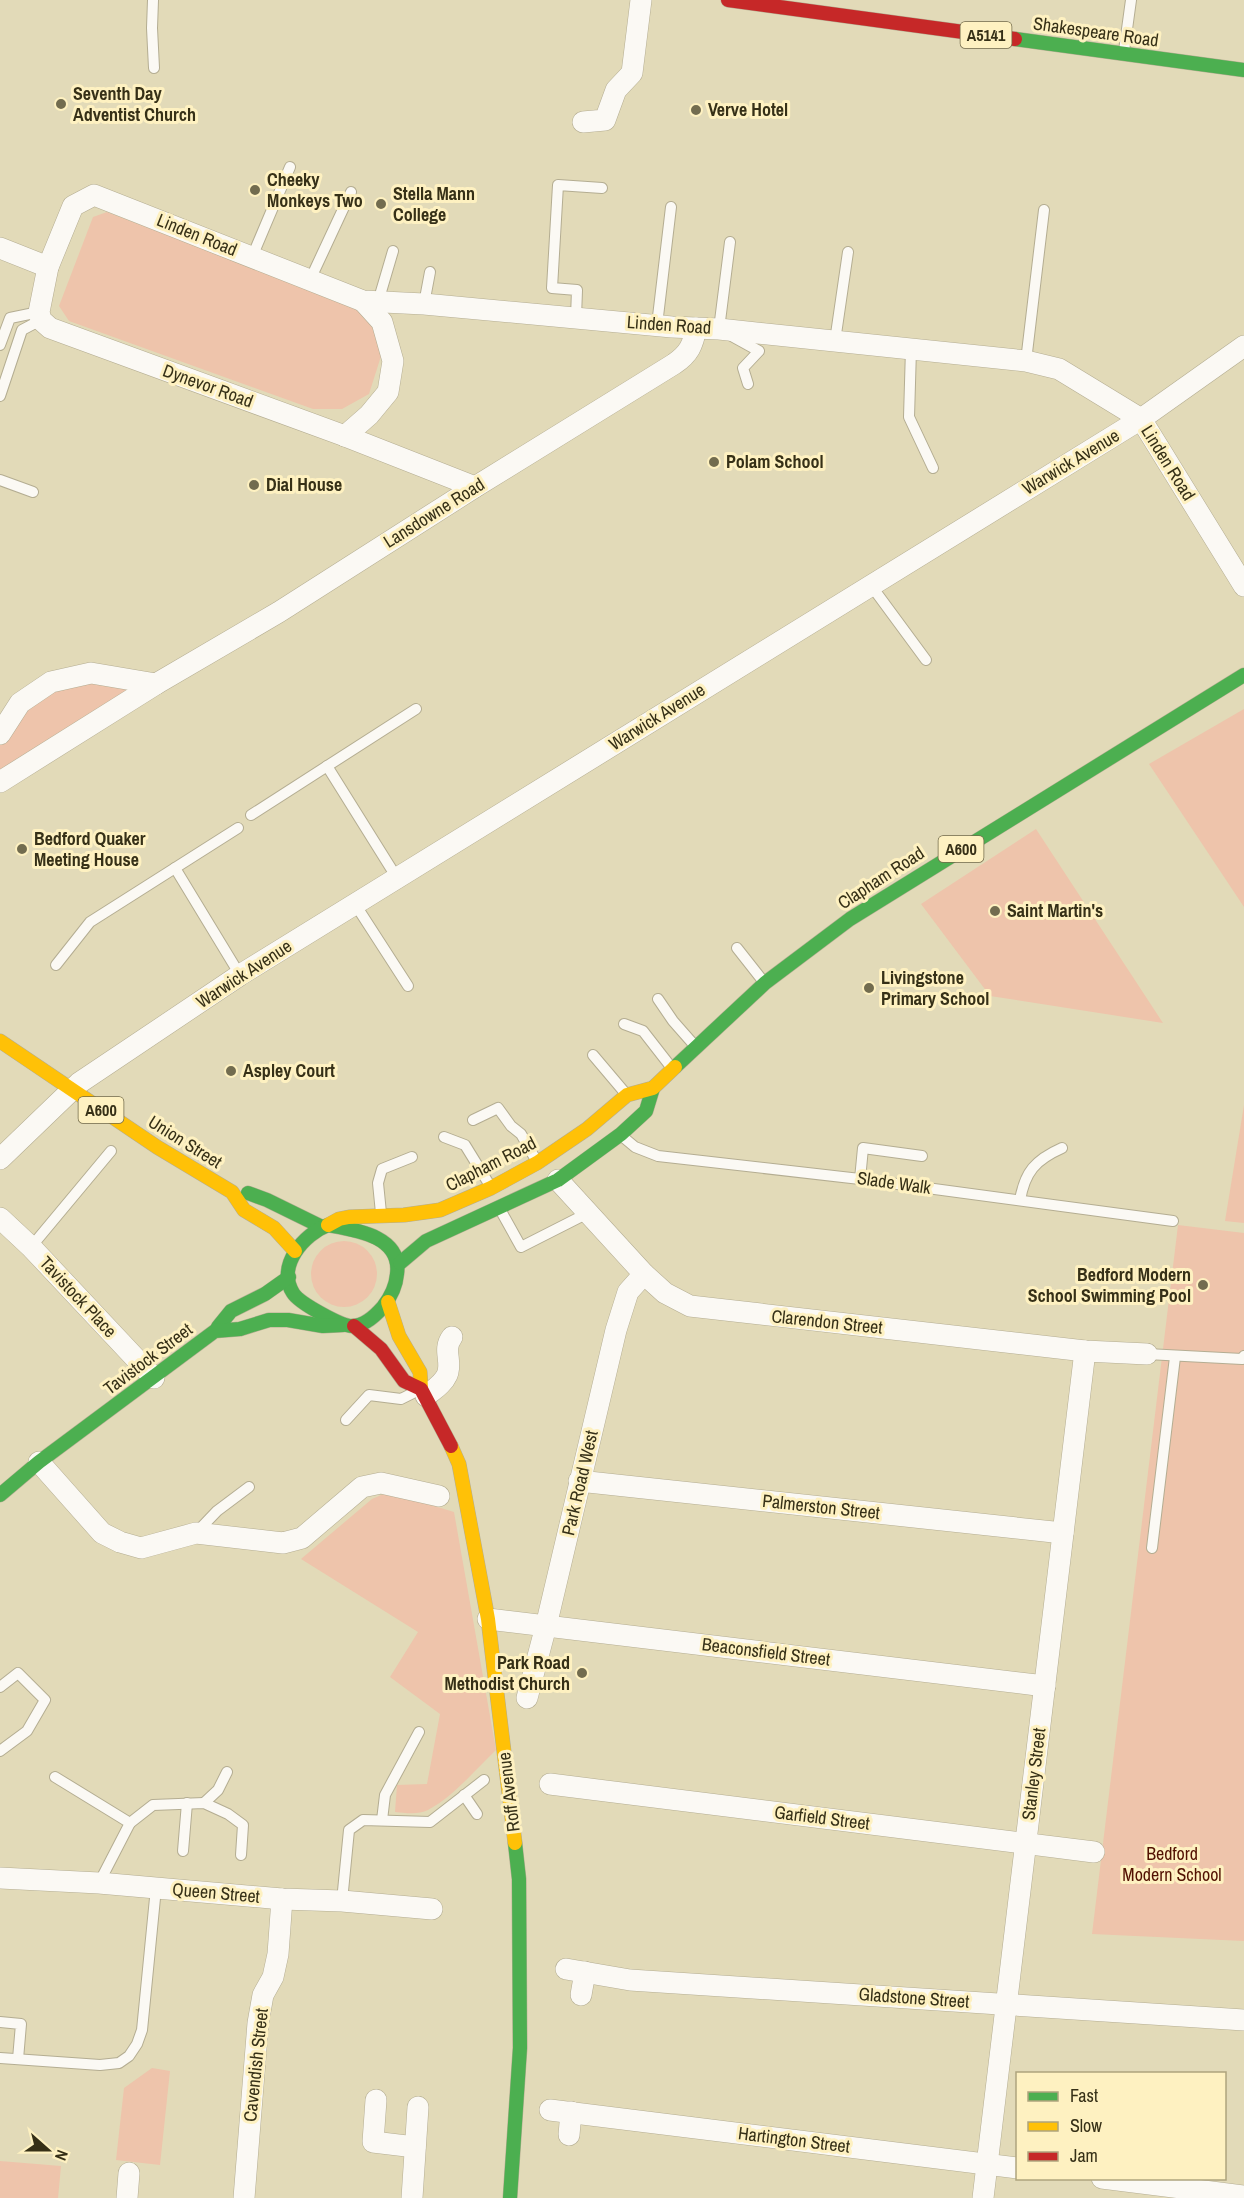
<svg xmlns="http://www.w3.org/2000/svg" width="1244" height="2198" viewBox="0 0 1244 2198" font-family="'Archivo Narrow',sans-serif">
	<rect width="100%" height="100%" fill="#e2dab8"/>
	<!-- green -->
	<g fill="#eec4ab">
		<path d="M107 212 354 306 372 324 382 353 369 394 342 409H313L69 321 59 306 93 217Z"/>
		<path d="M78 681 126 688V692L0 773V744L22 708 53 686Z"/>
		<path d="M1244 709V907L1149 764Z"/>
		<path d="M1036 829 1163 1023 990 996 921 904Z"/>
		<path d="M1244 1105V1223L1225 1221Z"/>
		<path d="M1178 1225 1244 1233V1941L1092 1934Z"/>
		<circle cx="344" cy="1274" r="33"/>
		<path d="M388 1492 454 1512 496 1750C475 1770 454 1796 428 1810 418 1815 406 1813 395 1812L397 1785 427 1784 440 1714 390 1677 418 1632 301 1559 372 1499Z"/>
		<path d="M152 2068 170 2071 160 2165 116 2160 124 2088Z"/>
		<path d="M0 2161 61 2166 58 2198H0Z"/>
	</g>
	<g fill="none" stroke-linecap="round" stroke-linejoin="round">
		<!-- lane casing -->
		<g stroke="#b4ad92" stroke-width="12">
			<g id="lane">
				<path d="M153 0 152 28 154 68"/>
				<path d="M1124 51 1131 0"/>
				<path d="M730 242 719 329 759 351 743 368 748 384"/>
				<path d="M252 257 290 167"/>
				<path d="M310 280 351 192"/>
				<path d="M378 302 393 251"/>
				<path d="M424 304 430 272"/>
				<path d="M576 317 577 290 552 288 558 185 602 188"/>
				<path d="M657 325 671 207"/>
				<path d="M835 341 848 252"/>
				<path d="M0 345 10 318 39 312"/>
				<path d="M911 349 909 417 933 468"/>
				<path d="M1026 361 1044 210"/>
				<path d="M0 396 22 330 41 320"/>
				<path d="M0 480 33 492"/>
				<path d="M870 584 926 660"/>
				<path d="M327 766 397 878"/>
				<path d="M251 815 416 709"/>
				<path d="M175 868 240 975"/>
				<path d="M355 904 408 986"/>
				<path d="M737 948 763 981"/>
				<path d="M56 965 90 922 238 828"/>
				<path d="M658 999 673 1021 695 1046"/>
				<path d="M624 1024 643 1031 671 1067"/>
				<path d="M593 1055 626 1094"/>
				<path d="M473 1120 498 1108 511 1126 521 1134 536 1160"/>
				<path d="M444 1137 465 1145 489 1184"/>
				<path d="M623 1137 635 1147 658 1156 860 1179 1173 1221"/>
				<path d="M860 1179 863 1148 922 1156"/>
				<path d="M1020 1200C1025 1172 1035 1160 1062 1148"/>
				<path d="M501 1211 521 1247 588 1213"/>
				<path d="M381 1213 378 1183 382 1169 412 1157"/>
				<path d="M31 1247 111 1151"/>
				<path d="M1147 1354 1242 1359 1244 1356"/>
				<path d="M346 1420 369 1395 401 1399 415 1392"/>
				<path d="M196 1533 217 1511 249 1487"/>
				<path d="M1152 1548 1175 1357"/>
				<path d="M0 1687 18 1673 45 1700 27 1731 0 1751"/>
				<path d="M55 1777 130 1823 99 1883"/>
				<path d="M464 1795 477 1814"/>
				<path d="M204 1803 218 1790 227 1772"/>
				<path d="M382 1820 385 1795 419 1732"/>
				<path d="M130 1823 153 1805 204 1803 228 1814 243 1825 241 1855"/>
				<path d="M183 1851 187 1803"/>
				<path d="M342 1901 349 1830 363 1820 430 1822 484 1780"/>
				<path d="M0 2022 21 2024 18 2059"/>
				<path d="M0 2058 100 2065 119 2063 129 2056 137 2044 142 2030 156 1888"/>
			</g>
		</g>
		<!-- street casing -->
		<g stroke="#b4ad92" stroke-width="22">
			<g id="street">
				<path d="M583 122 605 120 616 90 632 73 641 0"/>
				<path d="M0 248 48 267"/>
				<path d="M345 436 369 415 388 392 393 361 382 322 363 301"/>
				<path d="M475 487 345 436 50 328 41 320 39 312 48 267 73 206 94 195 363 301 424 304 672 327 719 329 1026 361 1059 369 1141 419 1244 586"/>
				<path d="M0 734 20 703 51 682 91 673 156 684"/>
				<path d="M0 782 156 684 279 612 475 487 674 364C689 354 693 345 696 328"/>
				<path d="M0 1159 79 1083 240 975 1141 419 1244 346"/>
				<path d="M558 1180 644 1274 665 1293 690 1306 1085 1351 1147 1354"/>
				<path d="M0 1218 31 1247 154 1378"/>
				<path d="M426 1396C433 1390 443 1384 447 1375 453 1362 442 1350 452 1337"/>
				<path d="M39 1462 102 1533 120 1542 141 1548 196 1533 283 1543 302 1538 362 1487 381 1483 439 1496"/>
				<path d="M579 1481 1063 1533"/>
				<path d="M488 1619 1045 1686"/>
				<path d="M527 1698 546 1626 616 1330 628 1292 644 1274"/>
				<path d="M550 1784 1094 1852"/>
				<path d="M0 1878 99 1883 282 1899 342 1901 432 1909"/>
				<path d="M566 1969 630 1980 1244 2020"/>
				<path d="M581 1995 585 1972"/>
				<path d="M376 2100 373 2142 415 2147"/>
				<path d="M550 2110 1018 2168"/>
				<path d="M569 2135 571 2112"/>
				<path d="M1102 2178 1244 2196"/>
				<path d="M127 2198 129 2173"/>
				<path d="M244 2198 258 2023 263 1995 273 1977 278 1954 282 1899"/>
				<path d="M412 2198 418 2107"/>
				<path d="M983 2198 1085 1351"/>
			</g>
		</g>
		<!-- fast casing -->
		<g stroke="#b4ad92" stroke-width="15">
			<g id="fast">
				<path d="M1015 39 1244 70"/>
				<path d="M675 1067 765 983 850 919 1244 675"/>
				<path d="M248 1193 267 1200 320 1226"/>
				<path d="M328 1225C356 1230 402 1236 397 1274 396 1286 390 1298 383 1307 376 1315 364 1326 352 1326 341 1326 299 1303 293 1293 276 1266 304 1234 328 1225Z"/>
				<path d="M400 1263 426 1241 558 1180 621 1134 646 1111 653 1088"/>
				<path d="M218 1327 231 1311 265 1294 289 1277"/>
				<path d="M0 1495 39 1462 215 1331 240 1329 269 1320H288L323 1326 343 1325"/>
				<path d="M510 2198 520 2048 519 1879 515 1843"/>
			</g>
		</g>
		<!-- slow casing -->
		<g stroke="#b4ad92" stroke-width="15">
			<g id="slow">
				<path d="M0 1041 157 1147 232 1192 244 1210 274 1228 295 1251"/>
				<path d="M328 1225 339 1219 349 1217 404 1215 440 1210 491 1188 537 1163 587 1129 627 1095 653 1088 675 1067"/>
				<path d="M388 1302 399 1336 420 1372 421 1388"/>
				<path d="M451 1446 459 1464 488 1619 515 1843"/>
			</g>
		</g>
		<!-- jam casing -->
		<g stroke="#b4ad92" stroke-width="15">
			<g id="jam">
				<path d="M728 0 1015 39"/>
				<path d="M354 1326 381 1349 404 1381 421 1389 451 1446"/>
			</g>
		</g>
		<!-- lane -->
		<use href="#lane" stroke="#fbf9f4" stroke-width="10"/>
		<!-- street -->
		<use href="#street" stroke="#fbf9f4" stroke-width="21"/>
		<!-- fast -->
		<use href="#fast" stroke="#4caf50" stroke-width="14"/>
		<!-- slow -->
		<use href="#slow" stroke="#ffc107" stroke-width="14"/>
		<!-- jam -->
		<use href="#jam" stroke="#c62828" stroke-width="14"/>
	</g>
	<!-- markers -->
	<g fill="#726c4f" stroke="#fef1c1" stroke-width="2">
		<circle cx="61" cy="104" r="6"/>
		<circle cx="696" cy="110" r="6"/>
		<circle cx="255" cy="190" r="6"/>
		<circle cx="381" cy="204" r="6"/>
		<circle cx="714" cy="462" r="6"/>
		<circle cx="254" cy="485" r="6"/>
		<circle cx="22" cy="849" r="6"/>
		<circle cx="995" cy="911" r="6"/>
		<circle cx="869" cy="988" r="6"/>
		<circle cx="231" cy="1071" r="6"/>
		<circle cx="1203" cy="1285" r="6"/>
		<circle cx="582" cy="1673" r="6"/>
	</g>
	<g text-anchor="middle" stroke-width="6" stroke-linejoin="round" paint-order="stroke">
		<!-- shield labels -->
		<g fill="#fef1c1" stroke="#726a4a" stroke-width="1.5">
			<rect x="960.5" y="22" width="51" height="26" rx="4.5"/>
			<rect x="938.5" y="836" width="45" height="26" rx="4.5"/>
			<rect x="78.5" y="1097" width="45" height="26" rx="4.5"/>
		</g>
		<g font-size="16" font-weight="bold" fill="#363017">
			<text x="986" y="41">A5141</text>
			<text x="961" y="855">A600</text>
			<text x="101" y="1116">A600</text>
		</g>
		<!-- street labels -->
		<g font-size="18" fill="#363017" stroke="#fef1c1">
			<text transform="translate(1096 32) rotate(8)" y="6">Shakespeare Road</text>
			<text transform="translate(197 235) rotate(22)" y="6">Linden Road</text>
			<text transform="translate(669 325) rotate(4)" y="6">Linden Road</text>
			<text transform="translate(208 386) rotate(20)" y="6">Dynevor Road</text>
			<text transform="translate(1071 462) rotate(-31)" y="6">Warwick Avenue</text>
			<text transform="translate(1168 463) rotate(58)" y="6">Linden Road</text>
			<text transform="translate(434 513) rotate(-32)" y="6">Lansdowne Road</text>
			<text transform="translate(657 717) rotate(-32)" y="6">Warwick Avenue</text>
			<text transform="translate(881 878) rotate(-33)" y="6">Clapham Road</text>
			<text transform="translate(244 974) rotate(-33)" y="6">Warwick Avenue</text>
			<text transform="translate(185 1142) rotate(32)" y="6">Union Street</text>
			<text transform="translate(491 1164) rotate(-27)" y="6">Clapham Road</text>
			<text transform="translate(894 1183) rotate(8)" y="6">Slade Walk</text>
			<text transform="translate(78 1297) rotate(47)" y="6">Tavistock Place</text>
			<text transform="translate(827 1322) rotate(6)" y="6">Clarendon Street</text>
			<text transform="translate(148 1359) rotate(-37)" y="6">Tavistock Street</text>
			<text transform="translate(580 1483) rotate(-77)" y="6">Park Road West</text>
			<text transform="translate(821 1507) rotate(6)" y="6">Palmerston Street</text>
			<text transform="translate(766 1652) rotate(7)" y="6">Beaconsfield Street</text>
			<text transform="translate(1034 1774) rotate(-83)" y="6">Stanley Street</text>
			<text transform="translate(509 1792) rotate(-97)" y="6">Roff Avenue</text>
			<text transform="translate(822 1818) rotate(7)" y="6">Garfield Street</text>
			<text transform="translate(216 1893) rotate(5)" y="6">Queen Street</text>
			<text transform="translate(914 1998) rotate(4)" y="6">Gladstone Street</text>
			<text transform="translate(256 2065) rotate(-84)" y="6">Cavendish Street</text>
			<text transform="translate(794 2140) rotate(7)" y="6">Hartington Street</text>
		</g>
		<!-- poi labels -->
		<g font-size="18" font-weight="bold" fill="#363017" stroke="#fef1c1" text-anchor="start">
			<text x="73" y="100">Seventh Day<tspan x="73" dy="21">Adventist Church</tspan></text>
			<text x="708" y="116">Verve Hotel</text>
			<text x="267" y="186">Cheeky<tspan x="267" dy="21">Monkeys Two</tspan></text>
			<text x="393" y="200">Stella Mann<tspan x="393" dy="21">College</tspan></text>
			<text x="726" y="468">Polam School</text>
			<text x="266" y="491">Dial House</text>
			<text x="34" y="845">Bedford Quaker<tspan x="34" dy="21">Meeting House</tspan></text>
			<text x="1007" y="917">Saint Martin's</text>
			<text x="881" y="984">Livingstone<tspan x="881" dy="21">Primary School</tspan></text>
			<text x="243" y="1077">Aspley Court</text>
			<text x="1191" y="1281" text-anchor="end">Bedford Modern<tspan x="1191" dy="21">School Swimming Pool</tspan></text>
			<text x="570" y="1669" text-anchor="end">Park Road<tspan x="570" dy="21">Methodist Church</tspan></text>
		</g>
		<!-- park labels -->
		<g font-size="18" fill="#521102" stroke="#fef1c1">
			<text x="1172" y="1860">Bedford<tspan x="1172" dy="21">Modern School</tspan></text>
		</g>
	</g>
	<!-- legend -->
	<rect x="1016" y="2072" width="210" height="108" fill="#fef1c1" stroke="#aea47d" stroke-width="1.5"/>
	<rect x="1028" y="2092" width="30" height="9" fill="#4caf50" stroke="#aea47d" stroke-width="1.5"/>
	<text x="1070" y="2102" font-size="18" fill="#363017">Fast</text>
	<rect x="1028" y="2122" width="30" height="9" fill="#ffc107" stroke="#aea47d" stroke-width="1.5"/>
	<text x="1070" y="2132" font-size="18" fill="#363017">Slow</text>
	<rect x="1028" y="2152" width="30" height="9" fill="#c62828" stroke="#aea47d" stroke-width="1.5"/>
	<text x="1070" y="2162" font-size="18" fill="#363017">Jam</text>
	<!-- north arrow -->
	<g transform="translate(48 2150) rotate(111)" stroke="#fef1c1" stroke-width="4.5" paint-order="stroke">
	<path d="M0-4.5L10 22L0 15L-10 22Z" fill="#363017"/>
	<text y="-9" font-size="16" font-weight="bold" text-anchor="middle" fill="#363017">N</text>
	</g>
</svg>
